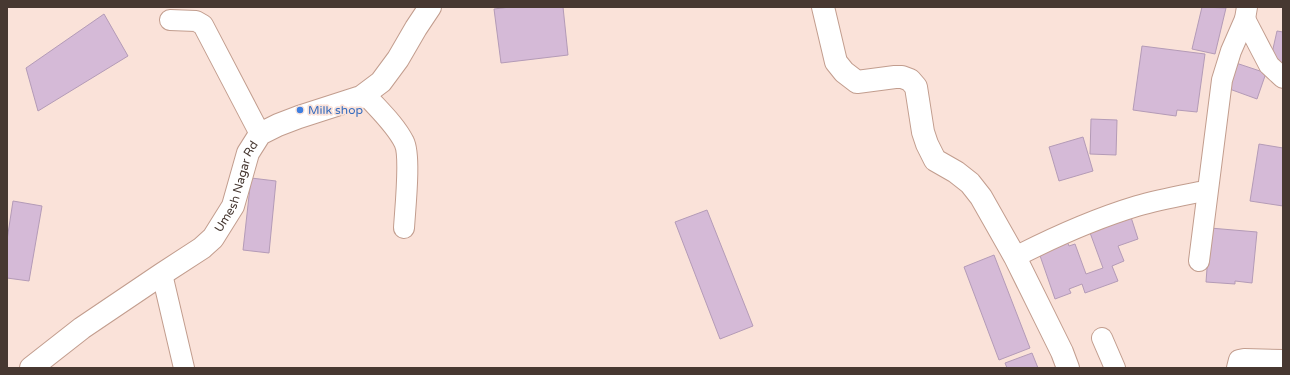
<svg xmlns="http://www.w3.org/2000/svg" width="1290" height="375" viewBox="0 0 1290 375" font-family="'Varela Round',sans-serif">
	<rect width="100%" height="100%" fill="#fae2d9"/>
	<!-- building -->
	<g fill="#d5bad7" stroke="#b49bb7">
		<path d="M510 7H563L568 55 501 63 494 9Z"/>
		<path d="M1202 7 1226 8 1215 54 1192 49Z"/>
		<path d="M104 14 128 56 38 111 26 68Z"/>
		<path d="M1277 31 1283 32V65L1270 62Z"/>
		<path d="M1142 46 1205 54 1197 112 1177 110 1176 116 1133 110Z"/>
		<path d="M1233 62 1266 73 1257 99 1224 87Z"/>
		<path d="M1091 119 1117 120 1116 155 1090 154Z"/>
		<path d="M1083 137 1093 171 1059 181 1049 147Z"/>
		<path d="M1259 144 1283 148V206L1250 201Z"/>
		<path d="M251 178 276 181 269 253 243 250Z"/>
		<path d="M13 201 42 206 29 281 7 278V240Z"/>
		<path d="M707 210 753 326 720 339 675 222Z"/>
		<path d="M1130 214 1138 239 1118 246 1124 261 1112 266 1118 281 1085 293 1082 284 1069 289 1071 293 1055 299 1037 247 1065 236 1069 246 1075 244 1086 274 1103 268 1089 230Z"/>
		<path d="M1210 228 1257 232 1252 283 1235 281V284L1206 282Z"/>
		<path d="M994 255 1030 348 999 360 964 267Z"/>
		<path d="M1032 353 1038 368H1007L1005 363Z"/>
	</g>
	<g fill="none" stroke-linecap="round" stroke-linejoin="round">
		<!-- minor casing -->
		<g stroke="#c29d8e" stroke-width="22">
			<g id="minor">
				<path d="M1245 19 1269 65 1283 78"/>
				<path d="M170 20 196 21 203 25 260 134"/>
				<path d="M365 94C378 109 395 124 404 142 411 155 405 210 404 228"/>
				<path d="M1015 257C1054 237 1094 219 1137 206 1157 200 1179 196 1199 192"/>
				<path d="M1199 261 1222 80 1231 51 1245 19 1247 7"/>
				<path d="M162 274 184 368"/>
				<path d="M1102 338 1115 368"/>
				<path d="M1237 368 1239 360 1244 359 1283 360"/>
			</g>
		</g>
		<!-- tertiary casing -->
		<g stroke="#c29d8e" stroke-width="24">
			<g id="tertiary">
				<path d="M823 7 836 62 844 72 857 82 895 77H902L910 80 916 87 923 132 927 144 935 160 956 172 970 183 981 197 1015 257 1062 352 1068 368"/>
				<path id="s1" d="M31 368 82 328 162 274 202 248 213 238 233 206 248 153 260 134 278 125 299 117 361 97 381 82 398 59 416 28 430 7"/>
			</g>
		</g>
		<!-- minor -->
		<use href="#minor" stroke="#fff" stroke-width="20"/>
		<!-- tertiary -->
		<use href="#tertiary" stroke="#fff" stroke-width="22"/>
	</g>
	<!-- markers -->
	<circle fill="#3f7fe0" stroke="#fae2d9" stroke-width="1.5" cx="300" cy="110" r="4"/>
	<g text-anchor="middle" stroke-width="3.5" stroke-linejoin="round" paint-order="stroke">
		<!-- shop labels -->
		<g font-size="12" fill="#366cbe" stroke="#fae2d9" text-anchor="start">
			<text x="308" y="114">Milk shop</text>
		</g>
		<!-- street labels -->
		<g font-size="12" fill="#473831" stroke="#fae2d9">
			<text dy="4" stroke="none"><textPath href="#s1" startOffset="281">Umesh Nagar Rd</textPath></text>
		</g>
	</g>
	<!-- border -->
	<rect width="1290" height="375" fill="none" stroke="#473831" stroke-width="16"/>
</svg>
